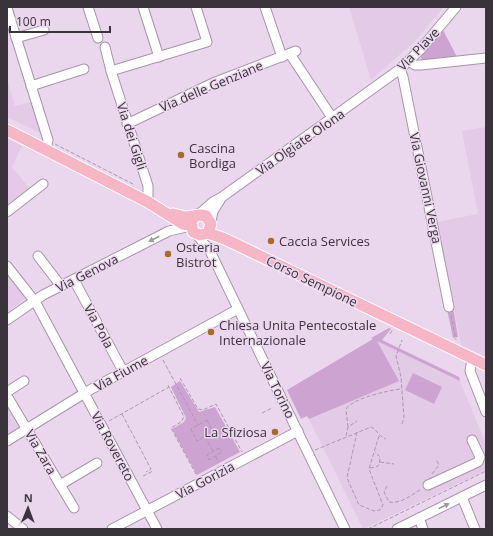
<svg xmlns="http://www.w3.org/2000/svg" width="493" height="536" viewBox="0 0 493 536" font-family="'Open Sans',sans-serif">
	<rect width="100%" height="100%" fill="#ebd7ed"/>
	<!-- built -->
	<g fill="#e3cae6">
		<path d="M349 7H444L415 41 371 80Z"/>
		<path d="M7 78 15 106 32 102 40 133 7 117Z"/>
		<path d="M486 127V357L461 345 437 222 478 214 462 131Z"/>
		<path d="M7 139 22 146 12 167 31 190 7 208Z"/>
		<path d="M9 277 26 298 7 313V278Z"/>
		<path d="M373 339 460 381 486 444V470L363 529 309 419 318 415Z"/>
		<path d="M9 406 22 425 7 435V407Z"/>
	</g>
	<!-- green -->
	<g fill="#cda4d1">
		<path d="M443 30 457 57 422 61 421 57Z"/>
		<path d="M453 307 458 337 453 338 447 309Z"/>
		<path d="M389 328 391 329 382 340 459 377 460 381 377 341 399 381 309 419 307 416 301 419 287 390 373 339 371 338Z"/>
		<path d="M413 373 442 387 434 404 405 390Z"/>
		<path d="M180 381 199 412 215 407 240 452 197 475 172 429 184 422 186 418 171 387Z"/>
	</g>
	<g fill="none" stroke-linecap="round" stroke-linejoin="round">
		<!-- minor casing -->
		<g stroke="#a794a9" stroke-width="11">
			<g id="minor">
				<path d="M88 7 98 38"/>
				<path d="M143 7 159 57"/>
				<path d="M265 7 282 57"/>
				<path d="M7 8 48 140 46 150"/>
				<path d="M16 38 44 30"/>
				<path d="M105 47 111 71"/>
				<path d="M290 54 333 119"/>
				<path d="M409 61 415 65H421L486 58"/>
				<path d="M400 69 403 77 449 307"/>
				<path d="M31 86 84 69"/>
				<path d="M127 124 213 83 296 51"/>
				<path d="M148 202V186L111 71 207 42 196 7"/>
				<path d="M7 212 43 184"/>
				<path d="M198 215 213 202 222 197 400 69 420 50 456 7"/>
				<path d="M211 222 213 211 220 200"/>
				<path d="M197 235 210 251 345 529"/>
				<path d="M38 256 61 286"/>
				<path d="M7 266 36 303 157 529"/>
				<path d="M74 280 123 371"/>
				<path d="M7 320 43 295 169 231 191 226"/>
				<path d="M472 358 470 371 486 412"/>
				<path d="M7 392 24 381"/>
				<path d="M7 396 74 508"/>
				<path d="M7 441 88 391 238 309"/>
				<path d="M60 485 97 463"/>
				<path d="M428 485 478 462 480 457 472 440"/>
				<path d="M462 497 475 529"/>
				<path d="M7 516 23 529"/>
				<path d="M419 518 423 529"/>
				<path d="M112 529 298 431"/>
				<path d="M397 529 486 485"/>
			</g>
		</g>
		<!-- major casing -->
		<g stroke="#fff" stroke-width="13">
			<g id="major">
				<path d="M7 130 148 202 183 224 190 225"/>
				<path d="M173 214 186 217 201 215 206 216 211 224 208 233 200 235 193 232 191 222 195 216"/>
				<path d="M208 233 225 239 486 365"/>
			</g>
		</g>
		<!-- path -->
		<g stroke="#aa9aac" stroke-width="1" stroke-dasharray="4 2" stroke-linecap="butt">
			<path d="M55 144 135 185"/>
			<path d="M451 315 456 340"/>
			<path d="M390 334 393 329"/>
			<path d="M163 360 198 425"/>
			<path d="M180 378 198 409 203 410 216 404 242 452"/>
			<path d="M168 385 184 417 181 422 171 428 197 476"/>
			<path d="M262 413 272 408"/>
			<path d="M122 414 151 469 146 472"/>
			<path d="M207 420 213 432 197 441 191 429Z"/>
			<path d="M109 421 169 387"/>
			<path d="M402 424 404 418 401 377 396 356 402 340"/>
			<path d="M348 427 346 410C349 399 390 390 401 389"/>
			<path d="M357 432 347 478 359 505 374 511 380 510 383 505 369 469 379 436"/>
			<path d="M346 436 348 427 357 421"/>
			<path d="M205 437 213 451"/>
			<path d="M219 448 222 452 209 460 207 455Z"/>
			<path d="M315 450 371 427C377 429 378 436 386 439"/>
			<path d="M216 457 219 463"/>
			<path d="M380 462 394 464"/>
			<path d="M370 468 376 467 379 465 380 457 375 452"/>
			<path d="M432 474 439 465 436 459"/>
			<path d="M143 476 153 471"/>
			<path d="M387 486 384 492 389 502C401 504 412 495 421 489"/>
			<path d="M368 529 486 471"/>
		</g>
		<!-- minor -->
		<use href="#minor" stroke="#fff" stroke-width="9"/>
		<!-- major -->
		<use href="#major" stroke="#f7b6c5" stroke-width="11"/>
	</g>
	<!-- one-way arrows -->
	<defs><path id="oneway-solid" d="M-6-.8H1V-3.2L6.5 0L1 3.2V.8H-6Z"/></defs>
	<g fill="#9d999e">
		<use href="#oneway-solid" transform="translate(154 239) rotate(153)"/>
		<use href="#oneway-solid" transform="translate(444 506) rotate(-26)"/>
	</g>
	<!-- markers -->
	<g fill="#a76c2d" stroke="#ebd7ed" stroke-width="1.5">
		<circle cx="181" cy="155" r="4"/>
		<circle cx="271" cy="241" r="4"/>
		<circle cx="168" cy="254" r="4"/>
		<circle cx="211" cy="332" r="4"/>
		<circle cx="275" cy="432" r="4"/>
	</g>
	<g text-anchor="middle" stroke-width="3" stroke-linejoin="round" paint-order="stroke">
		<!-- street labels -->
		<g font-size="13" fill="#3b333c" stroke="#ebd7ed">
			<text transform="translate(418 49) rotate(-46)" y="5">Via Piave</text>
			<text transform="translate(211 86) rotate(-23)" y="5">Via delle Genziane</text>
			<text transform="translate(132 136) rotate(72)" y="5">Via dei Gigli</text>
			<text transform="translate(300 142) rotate(-35)" y="5">Via Olgiate Olona</text>
			<text transform="translate(426 188) rotate(78)" y="5">Via Giovanni Verga</text>
			<text transform="translate(87 273) rotate(-27)" y="5">Via Genova</text>
			<text transform="translate(312 281) rotate(26)" y="5">Corso Sempione</text>
			<text transform="translate(99 326) rotate(62)" y="5">Via Pola</text>
			<text transform="translate(121 373) rotate(-29)" y="5">Via Fiume</text>
			<text transform="translate(278 390) rotate(64)" y="5">Via Torino</text>
			<text transform="translate(113 446) rotate(62)" y="5">Via Rovereto</text>
			<text transform="translate(41 452) rotate(60)" y="5">Via Zara</text>
			<text transform="translate(205 480) rotate(-28)" y="5">Via Gorizia</text>
		</g>
		<!-- poi labels -->
		<g font-size="13" fill="#3b333c" stroke="#ebd7ed" text-anchor="start">
			<text x="189" y="153">Cascina<tspan x="189" dy="15">Bordiga</tspan></text>
			<text x="279" y="246">Caccia Services</text>
			<text x="176" y="252">Osteria<tspan x="176" dy="15">Bistrot</tspan></text>
			<text x="219" y="330">Chiesa Unita Pentecostale<tspan x="219" dy="15">Internazionale</tspan></text>
			<text x="267" y="437" text-anchor="end">La Sfiziosa</text>
		</g>
	</g>
	<!-- border -->
	<rect width="493" height="536" fill="none" stroke="#3b333c" stroke-width="16"/>
	<!-- north arrow -->
	<g transform="translate(28 508) rotate(1)" stroke="#ebd7ed" stroke-width="3" paint-order="stroke">
	<path d="M0-3L7 15L0 10L-7 15Z" fill="#3b333c"/>
	<text y="-6" font-size="11" font-weight="bold" text-anchor="middle" fill="#3b333c">N</text>
	</g>
	<!-- scale -->
	<path d="M10 26v6h100v-6" fill="none" stroke="#3b333c" stroke-width="2"/>
	<text x="16" y="26" font-size="12" fill="#3b333c" stroke="#ebd7ed" stroke-width="3" paint-order="stroke">100 m</text>
</svg>
